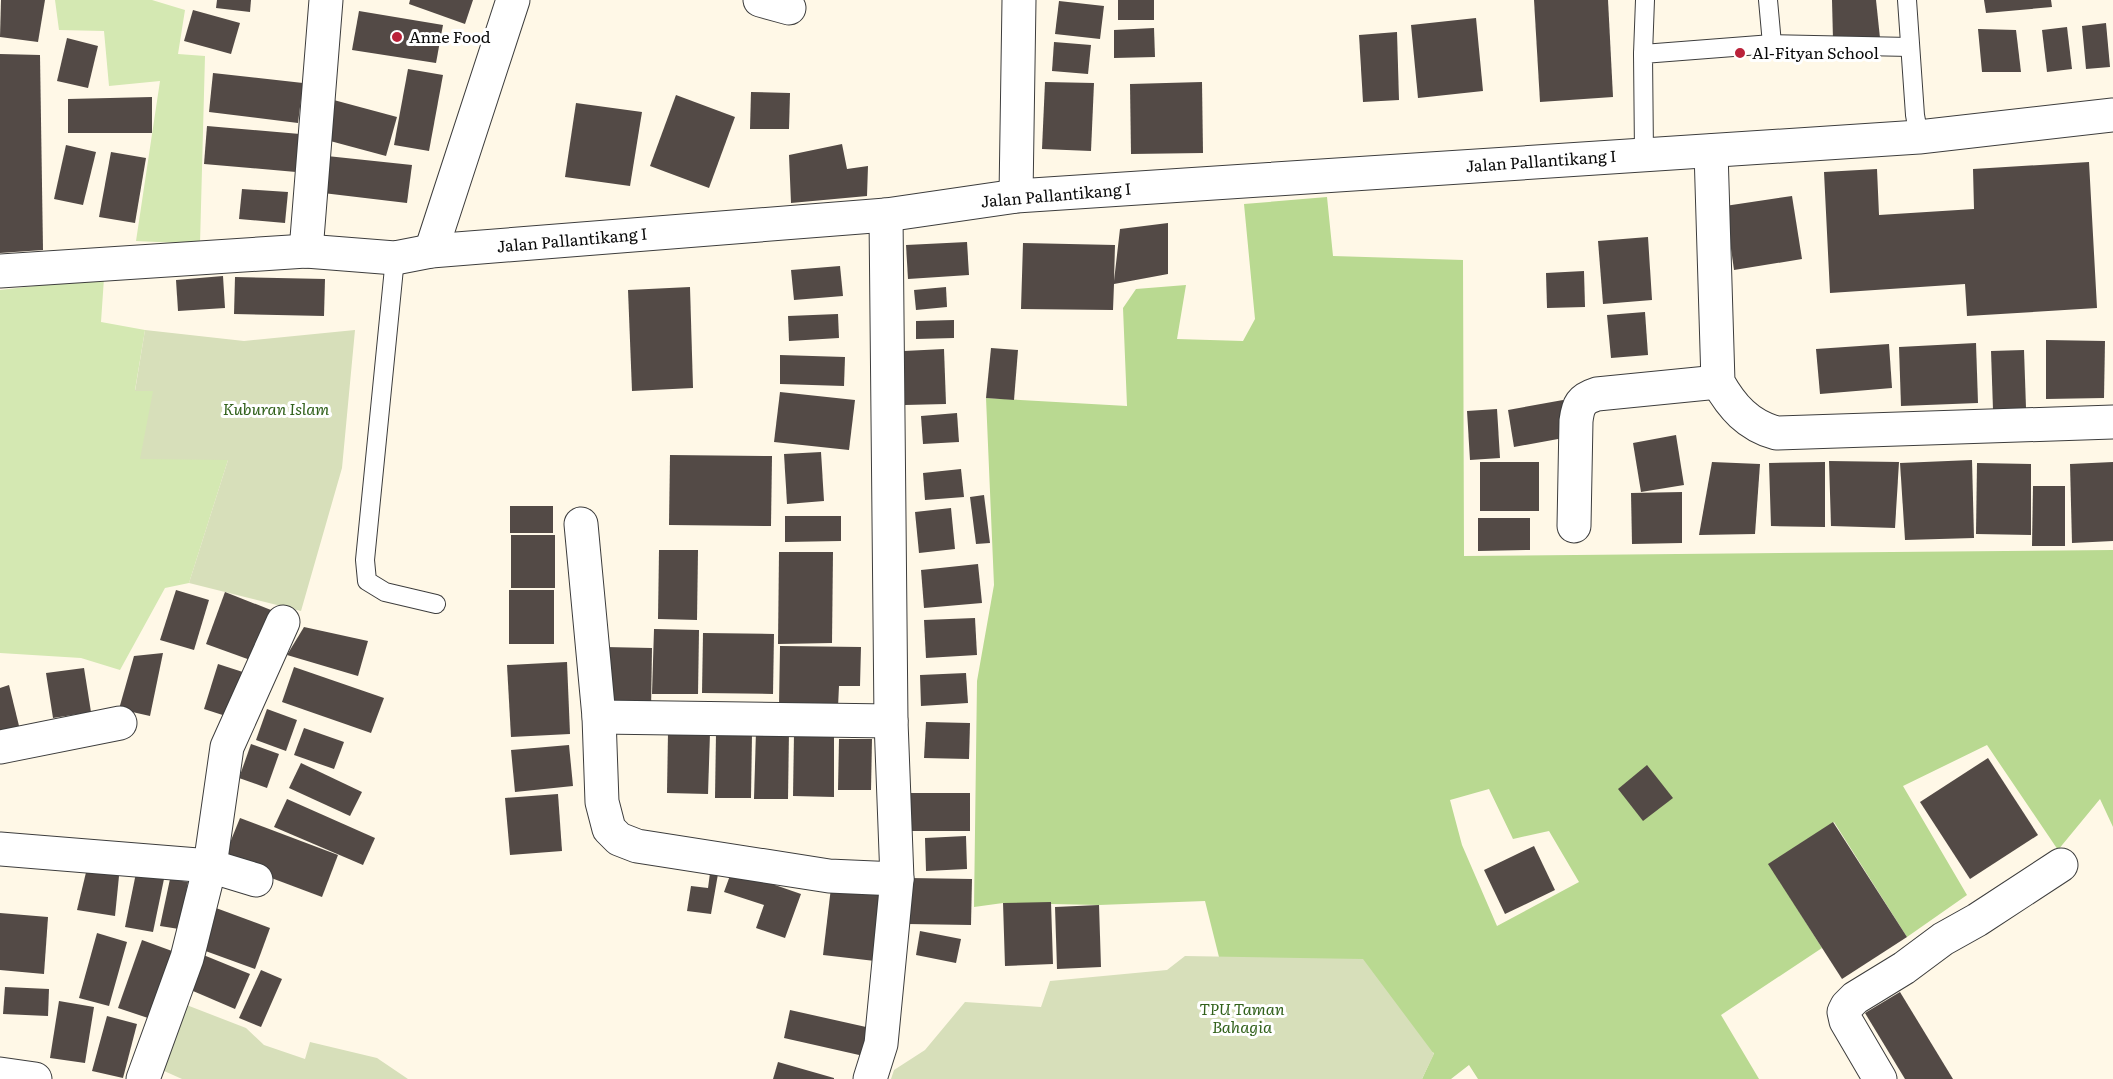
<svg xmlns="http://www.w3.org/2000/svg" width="2113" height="1079" viewBox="0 0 2113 1079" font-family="Literata,serif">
	<rect width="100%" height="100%" fill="#fff8e7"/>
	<!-- green -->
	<g fill="#d4e8b2">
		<path d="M55 0H152L185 10 178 54 205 56 200 244 136 241 160 81 109 86 104 31 59 30Z"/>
		<path d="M104 278 101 322 145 330 135 390 153 391 228 460 189 583 165 588 120 670 81 658 0 653V290Z"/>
	</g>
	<!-- forest -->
	<path fill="#b9d991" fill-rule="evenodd" d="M1327 197 1333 256 1463 260 1464 556 2113 550V827L2100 799 2058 850 1987 745 1903 786 1967 895 1907 937 1834 822 1769 864 1822 948 1721 1015 1759 1079H1478L1469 1065 1451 1079H1422L1434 1053 1220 961 1205 901 1099 905 1003 903 974 907 977 681 994 585 986 398 1127 406 1123 308 1136 289 1186 285 1177 339 1243 341 1255 319 1244 204ZM1489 789 1513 839 1549 831 1579 882 1497 926 1462 845 1450 800Z"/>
	<!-- cemetery -->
	<g fill="#d7dfba">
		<path d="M145 330 244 341 355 330 342 468 301 611 189 583 228 460 140 459 153 391H135Z"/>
		<path d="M1185 956 1363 959 1434 1054 1422 1079H891L894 1070 925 1050 965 1002 1041 1007 1050 981 1167 970Z"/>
		<path d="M184 1004 246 1028 264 1045 305 1059 310 1042 377 1058 408 1079H182L153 1066Z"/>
	</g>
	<!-- building -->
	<g fill="#534a46">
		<path d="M1 0H45L38 42 0 37Z"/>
		<path d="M217 0H251L250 12 216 8Z"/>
		<path d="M410 0H473L465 24 409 4Z"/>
		<rect x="1118" y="0" width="36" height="20"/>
		<path d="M1534 0H1608L1613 97 1540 102Z"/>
		<path d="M1832 0H1876L1880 38 1833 40Z"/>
		<path d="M1984 0H2051L2052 7 1986 13Z"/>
		<path d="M1059 1 1104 6 1100 39 1055 34Z"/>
		<path d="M193 10 240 23 231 54 184 41Z"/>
		<path d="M359 11 443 25 436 63 352 50Z"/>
		<path d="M1476 18 1483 91 1418 98 1411 25Z"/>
		<path d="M2106 23 2110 67 2086 69 2082 26Z"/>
		<path d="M2067 27 2072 69 2047 72 2042 30Z"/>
		<path d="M1154 28 1155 57 1114 58V30Z"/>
		<path d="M1978 29 2016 30 2021 72H1982Z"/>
		<path d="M1397 32 1399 100 1363 102 1359 35Z"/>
		<path d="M67 38 98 46 88 88 57 81Z"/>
		<path d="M1054 42 1091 45 1088 74 1052 71Z"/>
		<path d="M0 54 40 55 43 250 0 253Z"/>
		<path d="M408 69 443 75 429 151 394 145Z"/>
		<path d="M213 73 303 83 298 123 209 112Z"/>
		<path d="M1045 82 1094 83 1091 151 1042 149Z"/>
		<path d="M1202 82 1203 153 1131 154 1130 84Z"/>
		<path d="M751 92 790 93 789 129H750Z"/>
		<path d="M676 95 735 117 709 188 650 166Z"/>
		<path d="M152 97V133H68V99Z"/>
		<path d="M330 99 397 117 386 156 319 138Z"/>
		<path d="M576 103 642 112 630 186 565 177Z"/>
		<path d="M207 126 300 134 296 172 204 164Z"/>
		<path d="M842 144 847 169 868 166 867 196 791 203 789 155Z"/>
		<path d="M66 145 96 152 83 205 54 199Z"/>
		<path d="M111 152 146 158 135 223 99 217Z"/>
		<path d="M327 156 412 165 407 203 323 193Z"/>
		<path d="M2089 162 2097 308 1967 316 1965 284 1830 293 1824 172 1877 169 1879 215 1974 209 1973 169Z"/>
		<path d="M242 189 288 192 285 223 239 219Z"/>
		<path d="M1792 196 1802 259 1734 270 1725 206Z"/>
		<path d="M1168 223V274L1114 284 1113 310 1021 309 1023 243 1115 245 1114 281 1120 229Z"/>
		<path d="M1648 237 1652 300 1603 304 1598 241Z"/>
		<path d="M967 242 969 275 908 279 906 245Z"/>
		<path d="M840 266 843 296 794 300 791 270Z"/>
		<path d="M1584 271 1585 307 1547 308 1546 273Z"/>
		<path d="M223 276 225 308 178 311 176 280Z"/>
		<path d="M235 277 325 279 324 316 234 314Z"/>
		<path d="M690 287 693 388 632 391 628 290Z"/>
		<path d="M946 287 947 307 916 310 914 290Z"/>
		<path d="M1645 312 1648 355 1611 358 1607 315Z"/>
		<path d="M838 314 839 338 789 341 788 316Z"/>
		<path d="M954 320V338L916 339V321Z"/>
		<path d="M2046 340 2105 341 2104 398 2046 399Z"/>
		<path d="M1976 343 1978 403 1901 406 1899 347Z"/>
		<path d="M1889 344 1892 388 1820 394 1816 349Z"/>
		<path d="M991 348 1018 350 1014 400 986 398Z"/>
		<path d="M944 349 946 404 905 405 904 351Z"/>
		<path d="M2024 350 2026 408 1993 410 1991 351Z"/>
		<path d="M780 355 845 357 844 386 780 384Z"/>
		<path d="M780 392 855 400 849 450 774 442Z"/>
		<path d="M1563 400 1569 437 1514 447 1508 410Z"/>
		<path d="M1497 409 1500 458 1470 460 1467 411Z"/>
		<path d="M957 413 959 442 923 444 921 416Z"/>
		<path d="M1676 435 1684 485 1641 492 1633 443Z"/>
		<path d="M821 452 824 501 787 504 784 454Z"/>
		<path d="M670 455 772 456 771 526 669 525Z"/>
		<path d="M1972 460 1974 538 1905 540 1900 463Z"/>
		<path d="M1829 461 1899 462 1895 528 1831 526Z"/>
		<rect x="1480" y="462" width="59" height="49"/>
		<path d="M1712 462 1760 464 1755 534 1699 535Z"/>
		<path d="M1825 462V527L1771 526 1769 463Z"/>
		<path d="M2113 462V541L2072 543 2070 464Z"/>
		<path d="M1977 463 2031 464V535L1976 534Z"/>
		<path d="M961 469 964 497 925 500 923 473Z"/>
		<path d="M2033 486H2065V546H2032Z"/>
		<path d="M1682 492V543L1632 544 1631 493Z"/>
		<path d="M984 495 990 543 976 544 970 497Z"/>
		<rect x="510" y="506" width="43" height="27"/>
		<path d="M951 508 955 549 919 553 915 512Z"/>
		<path d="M785 516H841V541L785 542Z"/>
		<path d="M1478 518H1530V550L1478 551Z"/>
		<rect x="511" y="535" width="44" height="53"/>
		<path d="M659 550H698L697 620 658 619Z"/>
		<path d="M779 552H833L832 643 778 644Z"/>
		<path d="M978 564 982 603 924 608 921 570Z"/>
		<path d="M176 590 209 600 194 650 160 640Z"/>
		<rect x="509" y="590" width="45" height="54"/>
		<path d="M225 592 271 610 253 661 206 644Z"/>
		<path d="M975 618 977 655 926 658 924 620Z"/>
		<path d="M304 627 368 641 358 676 287 655Z"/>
		<path d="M654 629 699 630 698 694H652Z"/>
		<path d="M703 633 774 634 773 694 702 693Z"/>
		<path d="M780 646 861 647 860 686H839L838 707 779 706Z"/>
		<path d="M605 647 652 648 651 711H604Z"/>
		<path d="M163 653 150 716 119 709 134 656Z"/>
		<path d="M567 662 570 734 511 737 507 665Z"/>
		<path d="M218 664 249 674 235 719 204 709Z"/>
		<path d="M294 667 384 698 371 733 282 702Z"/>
		<path d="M84 668 91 712 53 718 46 673Z"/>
		<path d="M966 673 968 703 921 706 920 675Z"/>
		<path d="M9 685 20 730 0 735V688Z"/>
		<path d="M267 709 297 720 286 751 256 740Z"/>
		<path d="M926 722 970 723 969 759 924 758Z"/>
		<path d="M304 728 344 742 334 769 294 755Z"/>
		<path d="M756 731H789L788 799H754Z"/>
		<path d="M668 733H710L708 794 667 793Z"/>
		<path d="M716 733H752L751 798H715Z"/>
		<path d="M794 734H834V797L793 796Z"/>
		<path d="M839 739H872L871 790H838Z"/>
		<path d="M251 744 279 754 267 788 239 778Z"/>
		<path d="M569 745 573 786 515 792 511 750Z"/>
		<path d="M1988 758 2038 835 1970 879 1920 802Z"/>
		<path d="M301 763 362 792 350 816 289 788Z"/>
		<path d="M1647 765 1673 798 1643 821 1618 789Z"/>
		<path d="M903 793H970V831H902Z"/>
		<path d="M558 794 562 851 510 855 505 798Z"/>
		<path d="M287 799 375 838 363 865 274 827Z"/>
		<path d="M240 818 338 855 322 897 223 860Z"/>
		<path d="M1833 822 1907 937 1842 979 1768 864Z"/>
		<path d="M966 836 967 869 926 871 925 838Z"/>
		<path d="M1534 846 1555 890 1505 914 1484 870Z"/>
		<path d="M88 864 120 866 115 916 77 910Z"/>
		<path d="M732 870 801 894 785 938 756 928 764 905 724 892Z"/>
		<path d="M136 873 164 879 153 932 125 927Z"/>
		<path d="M710 873 718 874 711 914 687 911 691 886 708 888Z"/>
		<path d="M909 878 972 879 971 925 907 924Z"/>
		<path d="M170 879 188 882 179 929 160 926Z"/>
		<path d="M832 879 884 885 875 961 823 955Z"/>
		<path d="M1051 902 1053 964 1005 966 1003 903Z"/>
		<path d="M1099 905 1101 967 1057 969 1055 907Z"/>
		<path d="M216 908 270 928 255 969 200 949Z"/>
		<path d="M0 913 48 917 44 974 0 970Z"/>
		<path d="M920 931 961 939 956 963 916 955Z"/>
		<path d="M97 933 127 942 109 1006 79 998Z"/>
		<path d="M142 940 172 951 148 1018 118 1008Z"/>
		<path d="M201 954 250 974 235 1009 186 988Z"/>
		<path d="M261 970 282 979 261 1027 239 1018Z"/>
		<path d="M5 987 49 989 48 1016 3 1014Z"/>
		<path d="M1900 992 1953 1079H1905L1865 1013Z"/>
		<path d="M59 1001 94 1007 85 1063 50 1058Z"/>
		<path d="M790 1010 875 1029 868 1057 784 1038Z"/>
		<path d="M107 1016 137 1024 123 1078 92 1071Z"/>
		<path d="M778 1062 834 1078V1079H773Z"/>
	</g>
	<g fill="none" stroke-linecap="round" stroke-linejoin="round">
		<!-- service casing -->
		<g stroke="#3d3d3d" stroke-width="20">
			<g id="service">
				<path d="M1768 0 1772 44"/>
				<path d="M1907 0 1915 115 1919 137"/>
				<path d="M1643 54 1645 0"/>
				<path d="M1644 154 1643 54 1772 44 1910 47"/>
				<path d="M395 258 365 560 367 581 385 592 436 604"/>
			</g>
		</g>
		<!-- minor casing -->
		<g stroke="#3d3d3d" stroke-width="35">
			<g id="minor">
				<path d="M760 0 789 8"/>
				<path d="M1711 151 1718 382C1732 407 1748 425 1776 433L2113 422"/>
				<path d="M1016 196 1019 0"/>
				<path d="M306 251 326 0"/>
				<path d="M431 251 513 0"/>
				<path d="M581 524 599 717 602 802 609 829 619 839 637 846 829 876 897 879"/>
				<path d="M1574 526 1576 421C1578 405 1581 399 1597 394L1718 382"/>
				<path d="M599 717 891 721"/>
				<path d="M0 747 120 723"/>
				<path d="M0 849 210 866 256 880"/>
				<path d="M0 1074 35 1079"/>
				<path d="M143 1079 187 958 210 866 227 747 283 622"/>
				<path d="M870 1079 881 1044 897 879 891 721 886 215"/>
				<path d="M1880 1079 1846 1021 1844 1012 1847 1006 1855 998 1904 968 1943 939 1977 920 2061 865"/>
			</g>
		</g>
		<!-- tertiary casing -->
		<g stroke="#3d3d3d" stroke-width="35">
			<path id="tertiary" d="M0 271 306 251 395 258 431 251 886 215 1016 196 1919 137 2113 115"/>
		</g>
		<!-- service -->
		<use href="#service" stroke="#fff" stroke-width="18"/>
		<!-- minor -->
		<use href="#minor" stroke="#fff" stroke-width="33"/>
		<!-- tertiary -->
		<use href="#tertiary" stroke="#fff" stroke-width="33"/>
	</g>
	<!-- markers -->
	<g fill="#ba2239" stroke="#fff" stroke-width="2">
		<circle cx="397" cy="37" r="6"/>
		<circle cx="1740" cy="53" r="6"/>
	</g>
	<g text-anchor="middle" stroke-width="6" stroke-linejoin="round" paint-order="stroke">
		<!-- poi labels -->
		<g font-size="16" fill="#0a0a0a" stroke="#fff" text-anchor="start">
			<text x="409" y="43">Anne Food</text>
			<text x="1752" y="59">Al-Fityan School</text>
		</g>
		<!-- street labels -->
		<g font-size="16" fill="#0a0a0a" stroke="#fff">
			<text transform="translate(1541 161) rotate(-4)" y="6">Jalan Pallantikang I</text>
			<text transform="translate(1056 195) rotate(-5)" y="6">Jalan Pallantikang I</text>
			<text transform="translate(572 240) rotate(-5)" y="6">Jalan Pallantikang I</text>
		</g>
		<!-- park labels -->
		<g font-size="16" font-style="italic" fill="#31611b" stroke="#fff">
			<text x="276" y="415">Kuburan Islam</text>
			<text x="1242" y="1015">TPU Taman<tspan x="1242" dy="18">Bahagia</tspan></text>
		</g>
	</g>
</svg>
